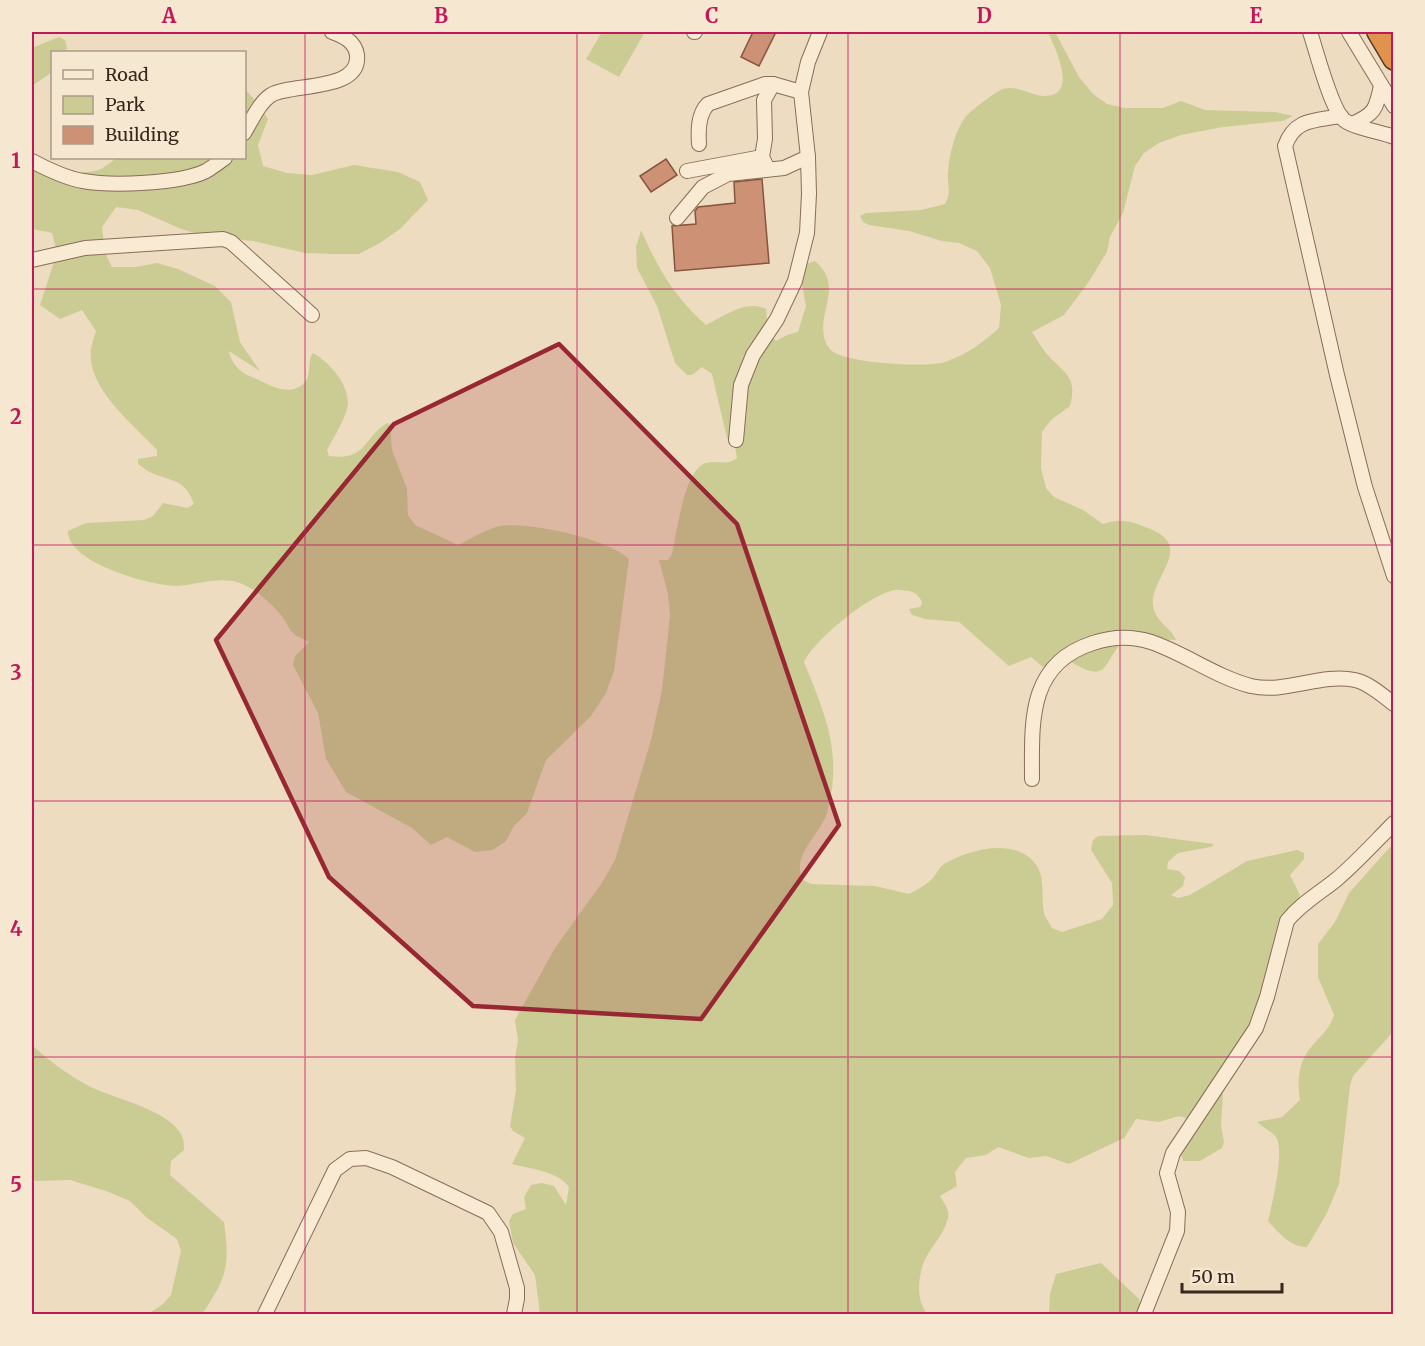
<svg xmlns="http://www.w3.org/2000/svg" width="1425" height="1346" viewBox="0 0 1425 1346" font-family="Merriweather,serif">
	<rect width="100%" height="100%" fill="#eedcc0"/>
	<!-- green -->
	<g fill="#cbcc94">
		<path d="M602 32H645L619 77 586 59Z"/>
		<path d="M1048 32H1055L1079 77 1093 94 1107 104 1124 108H1163L1181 101 1205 110 1275 112 1293 116 1283 121 1223 127 1181 135 1159 143 1144 153 1135 166 1123 213 1110 237 1107 252 1088 283 1064 315 1032 332C1037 339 1041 347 1046 353 1064 374 1078 375 1070 406L1051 420 1042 432 1041 468 1046 488 1054 497 1083 510 1103 524C1122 518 1130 521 1148 528 1197 546 1149 578 1153 606 1156 623 1171 627 1176 640L1126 638C1102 660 1111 687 1070 661L1043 667 1031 657 1009 666 959 622 925 619 912 615 909 609 920 607 922 603C920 596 916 593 909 591 905 591 900 589 895 590 870 594 815 639 804 662 826 716 843 754 827 813 820 835 792 854 802 879L811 884 875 886 909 894C917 890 926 885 932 879 937 874 938 868 944 864 969 849 1017 836 1037 866 1046 881 1040 900 1045 916 1047 920 1050 924 1052 928L1062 932 1102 919 1113 905 1112 883 1091 850 1093 840 1098 836 1145 835 1214 844 1211 847 1178 853 1168 862 1167 869 1179 871 1185 877 1183 886 1171 895 1178 898 1190 895 1247 861 1297 850 1304 853V859L1290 875 1300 895 1282 932 1247 1043 1224 1077 1221 1126 1224 1142 1222 1148 1200 1161H1183L1181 1154 1189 1124 1186 1118 1179 1116 1159 1122 1136 1119 1124 1138 1069 1164 1046 1156 1029 1158 998 1147 986 1155 966 1158 955 1172 957 1186 940 1196C944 1203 950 1210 948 1218 944 1236 929 1248 923 1264 918 1280 916 1302 928 1314H540L535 1275 513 1243 509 1221 513 1214 526 1209 524 1197 531 1185 542 1183 554 1186 566 1205 569 1187C557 1171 531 1169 512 1164L525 1138 513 1131 510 1126 516 1090 515 1057 518 1040 515 1020 555 948 601 884 615 860 651 740 662 690 670 615 668 594 659 560H668L672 554C677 533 684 469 706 463 717 460 727 466 737 458L735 447 727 438 712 374 702 367 692 375H687L675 363 657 306 637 268 636 247 641 230C659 270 673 295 706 325 724 316 746 299 766 309L768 331 776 341 787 335 798 332 806 306 800 274 806 264 815 261C846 288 814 313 826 343 828 347 831 351 835 353 853 363 925 368 945 362 968 354 982 343 999 328L1001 305 990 268 977 251 959 243 942 241 909 231 869 225 863 222 860 216 866 213 921 210 945 204C952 191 947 187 948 173 949 154 955 131 966 116 971 111 996 91 1003 89 1017 85 1031 95 1044 96 1080 97 1054 46 1048 32Z"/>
		<path d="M59 37 65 40 67 48 65 52H52V72L32 86V48Z"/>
		<path d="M245 89 254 99 268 119 258 145 263 166 287 173 312 175 354 165 398 172 420 182 428 200 400 229 380 243 359 254H330L305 253 253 241 205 236 181 229 138 210 116 207 102 227 105 253 112 267H136L157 263 178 269 215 286 231 302 240 342 260 371 229 351C230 358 234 365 240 370 244 374 251 377 257 379 271 386 290 397 304 383 313 374 306 362 313 353 329 362 347 382 348 402 348 415 333 439 327 450L329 456C367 461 362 439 387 423L390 424 392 450 407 489 408 515 415 525 458 545C470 539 483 531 496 527 522 519 610 539 629 559L614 671 606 693 591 716 546 760 527 813 514 826 506 841 493 850 475 852 447 837 431 845 412 828 346 792 326 759 318 713 293 665 295 656 309 642C304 639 297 637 293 633 288 628 285 619 280 614 270 602 255 589 240 583 220 576 197 585 177 586 151 586 67 563 68 531L86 523 144 520 153 516 163 503 188 508 194 504C185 480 175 482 154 474 148 472 143 467 138 464V459L157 456V450C133 424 86 388 91 349 92 343 94 337 96 331L82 310 60 319 40 305 57 253 52 233 32 229V161C49 169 82 177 101 169 106 166 112 161 117 158H244Z"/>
		<path d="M1390 847 1394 848 1393 1032 1353 1076 1350 1086 1339 1184 1327 1213 1307 1247C1290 1247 1279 1233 1268 1221 1272 1205 1285 1150 1276 1137 1271 1131 1262 1127 1257 1122L1282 1117 1300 1100C1297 1080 1298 1062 1312 1046 1322 1034 1329 1030 1334 1015L1318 977V944L1335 922 1349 893Z"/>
		<path d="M32 1045C49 1061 71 1077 93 1088 117 1099 171 1111 182 1136 184 1140 184 1146 184 1150L171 1161 170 1175 224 1222C230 1265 227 1278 202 1314H148L163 1304 171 1295 181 1251 177 1239 147 1218 130 1201 106 1191 70 1180 36 1181 32 1179Z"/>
		<path d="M1101 1263 1139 1299 1142 1314H1049L1050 1294 1056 1274Z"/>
	</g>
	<!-- building -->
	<g fill="#cd9275" stroke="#87543d" stroke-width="1.5">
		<path d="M753 32H776L759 66 741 57Z"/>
		<path d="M666 159 677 175 651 192 640 176Z"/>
		<path d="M762 179 769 263 675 271 672 226 696 224 695 211 698 207 735 203 734 182Z"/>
	</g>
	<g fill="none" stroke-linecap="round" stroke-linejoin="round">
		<!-- minor casing -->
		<g stroke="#886d58" stroke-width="16">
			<g id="minor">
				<path d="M694 32H695"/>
				<path d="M1310 32C1316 50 1331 109 1344 120 1354 128 1381 132 1394 137"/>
				<path d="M1349 32 1394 106"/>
				<path d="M1341 116C1315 121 1295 118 1285 146L1337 375 1365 487 1394 576"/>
				<path d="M1352 124C1375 114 1376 109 1381 86"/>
				<path d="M244 133C252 120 259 103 271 95 291 83 361 92 357 55 355 41 343 36 332 32"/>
				<path d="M699 144C698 130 698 114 708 104L765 84H773L801 92"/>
				<path d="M32 161C47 169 65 178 83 181 111 186 180 184 206 171 213 167 219 162 225 158"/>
				<path d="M768 169 762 157 765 139 764 100 773 84"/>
				<path d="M687 171 762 157"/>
				<path d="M677 218 703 187 728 174 784 168 808 157"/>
				<path d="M32 260 85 248 223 239 231 242 312 315"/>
				<path d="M736 440 741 385 753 355 777 319 795 281 807 233 809 194 808 157 801 92 808 62 820 32"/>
				<path d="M1032 779C1032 723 1027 664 1093 643 1111 637 1132 636 1151 642 1184 653 1216 677 1251 686 1286 694 1320 673 1355 680 1369 683 1383 696 1394 704"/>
				<path d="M265 1314 335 1170 350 1159 366 1158 392 1167 488 1213 501 1232 517 1288V1299L514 1314"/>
				<path d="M1144 1314 1177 1231 1178 1212 1167 1173 1173 1153 1256 1028 1267 997 1287 921C1300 904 1320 893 1337 879 1357 862 1375 842 1394 823"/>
			</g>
		</g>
		<!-- highway casing -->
		<g stroke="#553c2c" stroke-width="24">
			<path id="highway" d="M1378 32 1394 59"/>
		</g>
		<!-- minor -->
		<use href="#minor" stroke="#f9ead3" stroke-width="14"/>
		<!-- highway -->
		<use href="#highway" stroke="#e0934e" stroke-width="21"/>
	</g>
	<!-- marked area -->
	<path fill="#972732" fill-opacity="0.2" stroke="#972732" stroke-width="4.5" stroke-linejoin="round" d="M559 344 737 524 839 825 701 1019 473 1006 329 877 216 640 394 424Z"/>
	<!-- grid -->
	<path fill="none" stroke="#c2185b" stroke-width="1.5" stroke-opacity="0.55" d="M305 32V1314M577 32V1314M848 32V1314M1120 32V1314M32 289H1394M32 545H1394M32 801H1394M32 1057H1394"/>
	<!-- border -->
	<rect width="1425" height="1346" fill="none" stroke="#f6e7d0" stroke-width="66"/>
	<!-- legend -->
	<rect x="51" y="51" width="195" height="108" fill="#f6e7d0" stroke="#aa9a88" stroke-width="1.5"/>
	<rect x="63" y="70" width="30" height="9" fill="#f9ead3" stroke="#aa9a88" stroke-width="1.5"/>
	<text x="105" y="81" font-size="18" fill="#37271c">Road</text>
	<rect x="63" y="96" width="30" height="18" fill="#cbcc94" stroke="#aa9a88" stroke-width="1.5"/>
	<text x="105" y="111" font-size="18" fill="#37271c">Park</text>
	<rect x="63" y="126" width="30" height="18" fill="#cd9275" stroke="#aa9a88" stroke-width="1.5"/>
	<text x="105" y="141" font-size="18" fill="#37271c">Building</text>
	<!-- scale -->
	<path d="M1182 1283v9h100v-9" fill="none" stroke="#37271c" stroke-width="3"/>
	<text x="1191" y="1283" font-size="18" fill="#37271c" stroke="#f6e7d0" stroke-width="4.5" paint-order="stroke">50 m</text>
	<rect x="33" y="33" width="1359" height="1280" fill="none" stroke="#c2185b" stroke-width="2"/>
	<g font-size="20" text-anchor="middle" font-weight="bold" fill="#c2185b">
		<text x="169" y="23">A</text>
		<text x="441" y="23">B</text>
		<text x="712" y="23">C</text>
		<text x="984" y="23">D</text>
		<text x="1256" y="23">E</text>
		<text x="16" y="168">1</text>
		<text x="16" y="424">2</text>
		<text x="16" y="680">3</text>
		<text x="16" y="936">4</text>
		<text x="16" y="1192">5</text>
	</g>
</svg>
